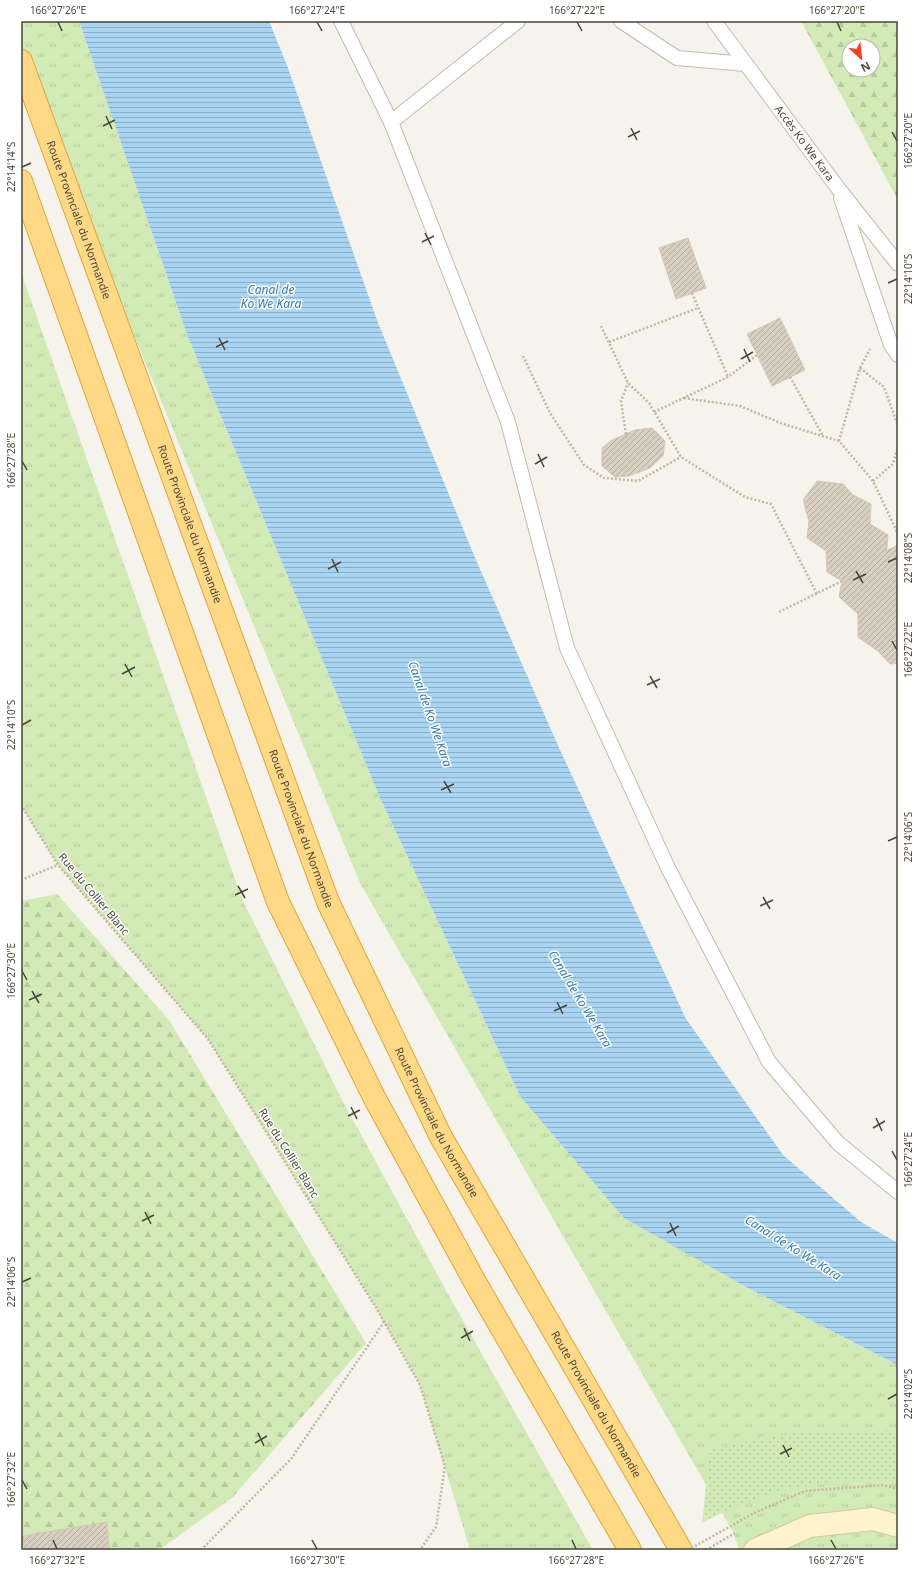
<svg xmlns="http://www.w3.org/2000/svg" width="919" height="1571" viewBox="0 0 919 1571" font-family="'Noto Sans',sans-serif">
	<defs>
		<pattern id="grass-tufts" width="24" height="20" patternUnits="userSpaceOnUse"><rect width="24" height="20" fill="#d2eab5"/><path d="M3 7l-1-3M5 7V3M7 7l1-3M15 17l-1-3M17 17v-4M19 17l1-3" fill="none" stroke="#b6ca9c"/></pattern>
		<pattern id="forest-firs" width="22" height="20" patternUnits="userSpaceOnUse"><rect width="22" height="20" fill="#d2eab5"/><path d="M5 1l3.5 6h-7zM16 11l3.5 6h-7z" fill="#b6ca9c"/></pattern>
		<pattern id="garden-dots" width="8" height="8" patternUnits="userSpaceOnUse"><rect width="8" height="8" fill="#d2eab5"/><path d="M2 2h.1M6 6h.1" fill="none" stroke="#b6ca9c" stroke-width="1.8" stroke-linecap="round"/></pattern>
		<pattern id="water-rules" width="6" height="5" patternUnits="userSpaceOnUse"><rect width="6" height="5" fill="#a9d4f2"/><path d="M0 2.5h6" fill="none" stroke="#8caec5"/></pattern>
		<pattern id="building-hatch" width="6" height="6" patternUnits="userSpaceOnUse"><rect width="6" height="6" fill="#d8cfc1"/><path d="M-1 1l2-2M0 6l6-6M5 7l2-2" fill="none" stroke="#b1aa9e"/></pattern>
	</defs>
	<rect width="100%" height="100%" fill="#f6f3ec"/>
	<!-- grass -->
	<g fill="url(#grass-tufts)">
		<path d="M21 21H79L188 337 381 800 520 1096 748 1288 898 1365V1550H739L733 1532 360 883 21 61Z"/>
		<path d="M21 272 242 899 340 1096 448 1294 593 1550H470L420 1385 375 1306 208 1039 58 865 21 805Z"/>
	</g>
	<!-- forest -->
	<g fill="url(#forest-firs)" fill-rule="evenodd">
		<path d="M801 21H898V200ZM849 46H873V70H849Z"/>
		<path d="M57 894 169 1020 366 1343 233 1497 159 1550H21V901Z"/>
	</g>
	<!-- garden -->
	<g fill="url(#garden-dots)">
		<path d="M889 1430 898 1432V1480L845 1479 779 1491 729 1509 702 1523 710 1449 798 1432Z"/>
		<path d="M898 1547V1550H823L828 1549Z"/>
	</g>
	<!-- water -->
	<path fill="url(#water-rules)" d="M79 21H269L288 68 378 323 476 560 560 750 686 1019 783 1155 861 1222 898 1243V1365L748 1288 624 1218 520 1096 381 800 188 337Z"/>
	<!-- building -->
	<g fill="url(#building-hatch)" stroke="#d3c7b4">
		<path d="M688 238 706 288 676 299 659 248Z"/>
		<path d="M780 318 805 370 772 386 747 334Z"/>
		<path d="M652 428 665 441 663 456 650 468 629 476 615 477 602 466V448L612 440 635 430Z"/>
		<path d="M817 481 843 484 853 495 871 504 870 524 888 535 886 558 898 564V663L890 664 878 651 858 637V614L839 597 842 581 827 572 826 551 807 538 809 521 803 500Z"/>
		<path d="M898 545V562L896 563 886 558V551Z"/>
		<path d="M107 1522 109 1549 25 1550 22 1536Z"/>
	</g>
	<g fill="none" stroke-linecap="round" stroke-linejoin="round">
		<!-- service casing -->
		<g stroke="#c2bbae" stroke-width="16">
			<g id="service">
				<path d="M341 21 391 122"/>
				<path d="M518 21 391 122 508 422 567 648 668 868 769 1062 838 1143 898 1192"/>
				<path d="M621 21 677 58 746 64"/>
				<path id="s1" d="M714 21 838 188 898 264"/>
				<path d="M841 198 891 345 898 355"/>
			</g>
		</g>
		<!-- secondary casing -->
		<g stroke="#d6c79b" stroke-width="24">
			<path id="secondary" d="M755 1550 810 1526 873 1519 898 1526"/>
		</g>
		<!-- trunk casing -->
		<g stroke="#e0a43c" stroke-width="24">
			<g id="trunk">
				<path id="s2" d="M21 61 328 902 441 1137 681 1550"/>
				<path d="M21 181 278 902 374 1097 475 1282 630 1550"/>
			</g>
		</g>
		<!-- path -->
		<g stroke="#c4b79f" stroke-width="2.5" stroke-dasharray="2 2" stroke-linecap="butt">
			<path d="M692 293 728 377"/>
			<path d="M601 326 628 383 649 403 681 457 745 497 771 504 817 594"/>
			<path d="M609 342 698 308"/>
			<path d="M523 356 550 413 584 465 604 478 638 481 681 457"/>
			<path d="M860 368 884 387 898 426"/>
			<path d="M790 377 823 436"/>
			<path d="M684 398 740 406 783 424 839 441 873 481 898 534"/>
			<path d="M654 412 728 377 757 355"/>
			<path d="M626 434 621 401 628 383"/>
			<path d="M839 441 860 368 870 349"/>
			<path d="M873 481 893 464 898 446"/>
			<path d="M779 612 842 581"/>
			<path d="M21 805 58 865 208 1039 375 1306 420 1385 445 1466 436 1527 420 1550"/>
			<path d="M21 880 58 865"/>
			<path d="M754 1513 805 1491 883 1485 898 1489"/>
			<path d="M201 1550 291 1459 384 1322"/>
			<path d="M706 1550 735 1533"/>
		</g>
		<!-- service -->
		<use href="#service" stroke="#fff" stroke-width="14"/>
		<!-- secondary -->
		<use href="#secondary" stroke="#fff3cd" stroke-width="22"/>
		<!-- trunk -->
		<use href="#trunk" stroke="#ffd985" stroke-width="22"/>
		<!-- path-bridge -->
		<path stroke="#c4b79f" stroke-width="2.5" stroke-dasharray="2 2" stroke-linecap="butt" d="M688 1550 754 1513"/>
	</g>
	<!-- ticks -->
	<path fill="none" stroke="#4b4439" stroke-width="1.5" d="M58 22 62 31M317 22 322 31M577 22 582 31M837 22 841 31M106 116 112 129M103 126 115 120M631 128 637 140M892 132 897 141M628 137 640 131M22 167 31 163M425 233 431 245M422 242 434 236M888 283 897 279M219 338 225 350M216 347 228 341M744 349 750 362M741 359 753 352M538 454 544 467M22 461 27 470M535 464 547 457M332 559 338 572M888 562 897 558M328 569 341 562M856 571 863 583M853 580 866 574M892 641 897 650M125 664 132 677M122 674 135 667M650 676 657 688M647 685 660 679M22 725 31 720M444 781 451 793M441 790 454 784M888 841 897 837M238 886 245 898M235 895 248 889M763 897 770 909M760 906 773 900M22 971 27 980M32 991 39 1003M29 1000 42 994M557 1002 563 1014M554 1011 567 1005M351 1107 357 1119M348 1116 360 1110M876 1118 882 1131M873 1128 885 1121M892 1151 897 1160M145 1212 151 1224M142 1221 154 1215M670 1223 676 1236M667 1233 679 1226M22 1282 31 1278M464 1328 470 1341M461 1338 473 1331M888 1399 897 1394M258 1433 264 1446M255 1443 267 1436M783 1445 789 1457M780 1454 792 1448M22 1480 27 1489M53 1540 57 1549M312 1540 317 1549M572 1540 576 1549M831 1540 836 1549"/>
	<g text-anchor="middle" stroke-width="3" stroke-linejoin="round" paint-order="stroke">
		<!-- street labels -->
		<g font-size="11" fill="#4b4439" stroke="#fff">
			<text dy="4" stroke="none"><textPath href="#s1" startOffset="152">Accès Ko We Kara</textPath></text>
			<text dy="4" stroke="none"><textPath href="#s2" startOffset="169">Route Provinciale du Normandie</textPath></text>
			<text dy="4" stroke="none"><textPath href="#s2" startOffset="493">Route Provinciale du Normandie</textPath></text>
			<text dy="4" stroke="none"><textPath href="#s2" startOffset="817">Route Provinciale du Normandie</textPath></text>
			<text transform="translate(94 894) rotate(50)" y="4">Rue du Collier Blanc</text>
			<text dy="4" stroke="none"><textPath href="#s2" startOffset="1141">Route Provinciale du Normandie</textPath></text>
			<text transform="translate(289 1153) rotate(58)" y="4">Rue du Collier Blanc</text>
			<text dy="4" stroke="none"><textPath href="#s2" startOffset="1465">Route Provinciale du Normandie</textPath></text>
		</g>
		<!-- water labels -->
		<g font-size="12" font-style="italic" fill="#2e7ab2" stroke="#fff">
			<text x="271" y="294">Canal de<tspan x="271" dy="14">Ko We Kara</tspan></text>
			<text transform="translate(430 714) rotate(71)" y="4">Canal de Ko We Kara</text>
			<text transform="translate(580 999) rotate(59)" y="4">Canal de Ko We Kara</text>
			<text transform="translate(793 1248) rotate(32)" y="4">Canal de Ko We Kara</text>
		</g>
	</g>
	<!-- border -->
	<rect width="919" height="1571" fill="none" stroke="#ffffff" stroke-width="44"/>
	<!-- north arrow -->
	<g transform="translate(861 58) rotate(153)"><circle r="19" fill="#ffffff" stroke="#b7b4b0"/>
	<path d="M0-3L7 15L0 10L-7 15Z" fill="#fc3f1d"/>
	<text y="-6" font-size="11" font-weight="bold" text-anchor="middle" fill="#4b4439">N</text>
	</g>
	<rect x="22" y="22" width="875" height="1527" fill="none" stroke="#4b4439" stroke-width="1.5"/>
	<g font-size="10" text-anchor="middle" fill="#4b4439">
		<text x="58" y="14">166°27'26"E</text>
		<text x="317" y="14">166°27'24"E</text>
		<text x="577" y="14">166°27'22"E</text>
		<text x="837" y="14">166°27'20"E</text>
		<text transform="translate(908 141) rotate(-90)" y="4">166°27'20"E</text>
		<text transform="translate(11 167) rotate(-90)" y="4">22°14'14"S</text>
		<text transform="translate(908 279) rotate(-90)" y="4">22°14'10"S</text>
		<text transform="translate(11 461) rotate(-90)" y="4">166°27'28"E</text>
		<text transform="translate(908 558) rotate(-90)" y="4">22°14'08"S</text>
		<text transform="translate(908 650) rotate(-90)" y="4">166°27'22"E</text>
		<text transform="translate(11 725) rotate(-90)" y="4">22°14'10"S</text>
		<text transform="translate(908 837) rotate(-90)" y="4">22°14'06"S</text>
		<text transform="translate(11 971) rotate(-90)" y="4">166°27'30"E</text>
		<text transform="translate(908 1160) rotate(-90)" y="4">166°27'24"E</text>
		<text transform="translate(11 1282) rotate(-90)" y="4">22°14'06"S</text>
		<text transform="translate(908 1394) rotate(-90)" y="4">22°14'02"S</text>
		<text transform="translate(11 1480) rotate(-90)" y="4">166°27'32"E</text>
		<text x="57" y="1564">166°27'32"E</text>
		<text x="317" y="1564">166°27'30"E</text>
		<text x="576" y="1564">166°27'28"E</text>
		<text x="836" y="1564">166°27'26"E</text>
	</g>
</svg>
